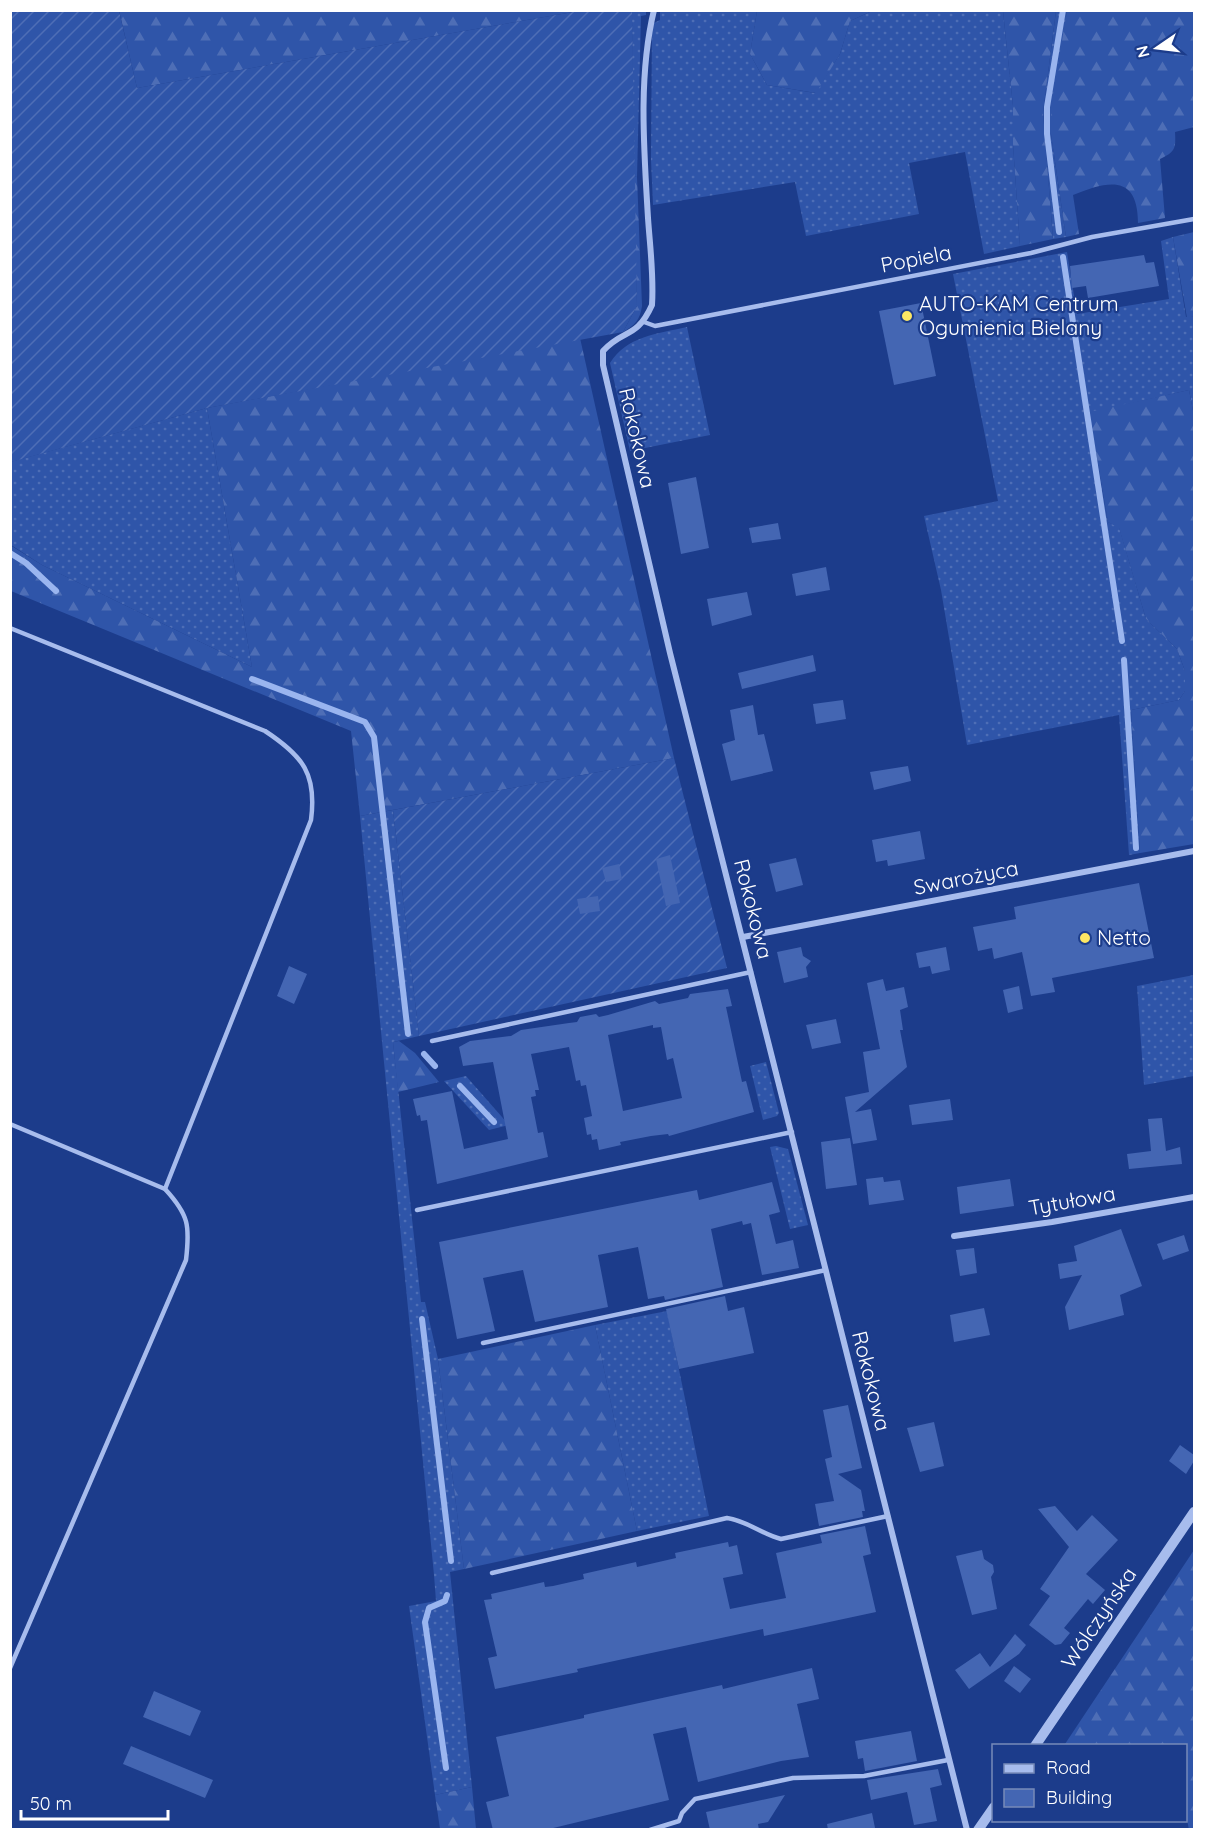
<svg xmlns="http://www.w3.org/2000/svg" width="1205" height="1840" viewBox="0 0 1205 1840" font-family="Quicksand,sans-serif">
	<defs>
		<pattern id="grass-dots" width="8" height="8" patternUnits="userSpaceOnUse" patternTransform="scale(1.5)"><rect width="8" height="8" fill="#2f55a9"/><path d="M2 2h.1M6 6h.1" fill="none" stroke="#4e6eb6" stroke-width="1.8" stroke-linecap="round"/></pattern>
		<pattern id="forest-firs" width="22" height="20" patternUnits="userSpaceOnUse" patternTransform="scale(1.5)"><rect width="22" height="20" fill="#2f55a9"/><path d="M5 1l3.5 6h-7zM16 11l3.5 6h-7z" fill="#4e6eb6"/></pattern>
		<pattern id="garden-furrows" width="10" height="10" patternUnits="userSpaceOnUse" patternTransform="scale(1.5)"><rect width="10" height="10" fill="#2f55a9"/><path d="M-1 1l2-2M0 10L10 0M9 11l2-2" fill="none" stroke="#4e6eb6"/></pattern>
	</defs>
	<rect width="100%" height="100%" fill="#1c3c8b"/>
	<!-- grass -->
	<g fill="url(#grass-dots)">
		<path d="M632 11H646V15L641 16 637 177 633 176Z"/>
		<path d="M660 11H757L750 54 767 85 815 93 840 54 850 21 872 11H1003L1013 106V144L1020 246 984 254 965 152 909 163 919 214 806 236 795 182 653 205 651 160 652 24 660 20Z"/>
		<path d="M1056 11H1067L1051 134 1066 237 1053 239 1043 112Z"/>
		<path d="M1173 237 1186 317 1194 316V416L1189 390 1089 413 1108 522 1119 527 1146 619 1177 649 1185 671V691L1179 700 1131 710 1140 853 1129 855 1119 715 967 745 941 590 924 516 998 501 953 274 1067 252 1077 314 1169 299 1161 241Z"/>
		<path d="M687 327 710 435 630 451 610 363C627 336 657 334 687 327Z"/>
		<path d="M207 408 252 667 42 565 11 545 10 462Z"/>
		<path d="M393 810 419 1036 393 1042 421 1302H425L438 1359 464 1569 450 1572 472 1787 435 1795 409 1606 436 1601 434 1575 360 816Z"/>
		<path d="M1194 975V1076L1144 1085 1137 986Z"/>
		<path d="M766 1062 779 1113 777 1116 763 1120 750 1066Z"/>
		<path d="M466 1076 509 1125 489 1130 444 1081Z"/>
		<path d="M776 1146 788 1149 808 1225 790 1229 770 1147Z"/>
		<path d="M667 1311 709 1516 637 1531 595 1325Z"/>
	</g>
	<!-- forest -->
	<g fill="url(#forest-firs)">
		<path d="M119 10 579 11 137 88Z"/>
		<path d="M757 11V10L872 11 850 21 840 54 816 93 767 85 750 54Z"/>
		<path d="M1003 11H1056L1043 112 1053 239 1020 246 1013 144V106Z"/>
		<path d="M1067 11H1194V127L1175 132C1176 149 1175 152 1160 159L1165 218 1138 223C1138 173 1107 181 1073 195L1079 234 1066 237 1051 134V106Z"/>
		<path d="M633 176 637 177 642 306C640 320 635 325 623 332L637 306Z"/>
		<path d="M1194 232V316L1187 318 1173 237Z"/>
		<path d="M580 338 674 758 360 816 351 731 11 591 10 545 42 565 252 667 207 408Z"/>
		<path d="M1189 390 1194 416V844L1140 853 1131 710 1179 700 1185 691V671L1177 649 1146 619 1119 528 1108 522 1089 412Z"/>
		<path d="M399 1041 415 1053 439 1082 398 1092 393 1042Z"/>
		<path d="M595 1325 637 1531 464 1569 438 1359Z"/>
		<path d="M1194 1550V1829L1189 1830 1186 1814V1746L1058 1745 1065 1744Z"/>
		<path d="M472 1787 476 1829H440L435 1795Z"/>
	</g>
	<!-- garden -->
	<g fill="url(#garden-furrows)">
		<path d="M11 10 119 11 137 88 579 11H632L637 306 623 332 207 408 11 462Z"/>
		<path d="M674 758 727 968 419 1036 393 810Z"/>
	</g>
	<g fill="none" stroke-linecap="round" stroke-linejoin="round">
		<!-- stream -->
		<g stroke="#9ab5ef" stroke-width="6">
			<path d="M1059 232 1047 134V107L1063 10"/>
			<path d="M1063 257 1122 641"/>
			<path d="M10 553 26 563 56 591"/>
			<path d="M1124 660 1136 848"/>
			<path d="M252 679 365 722 374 737 408 1034"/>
			<path d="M424 1054 435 1066"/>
			<path d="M460 1086 494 1122"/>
			<path d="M422 1319 451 1561"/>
			<path d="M446 1768 425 1622 429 1608 445 1601 447 1595"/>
		</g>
	</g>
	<!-- building -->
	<g fill="#4466b3" fill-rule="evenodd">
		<path d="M1144 255 1146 263 1154 262 1159 286 1088 298 1086 286 1072 288 1070 266Z"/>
		<path d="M921 303 936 376 894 385 879 311Z"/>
		<path d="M696 477 709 548 681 554 668 483Z"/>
		<path d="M778 523 781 539 752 543 749 528Z"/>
		<path d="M826 567 830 590 796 596 792 574Z"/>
		<path d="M747 592 752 615 712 626 707 599Z"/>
		<path d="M813 655 816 671 742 689 738 673Z"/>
		<path d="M843 700 846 719 816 724 813 704Z"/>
		<path d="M753 705 758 735 764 734 773 771 731 781 722 744 735 740 730 710Z"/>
		<path d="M908 766 911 781 874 790 870 772Z"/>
		<path d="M920 831 925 859 888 866 887 860 876 862 872 840Z"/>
		<path d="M670 855 680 903 666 906 656 859Z"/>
		<path d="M796 858 803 885 776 892 769 864Z"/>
		<path d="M619 864 622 879 606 882 602 868Z"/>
		<path d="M1139 883 1154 958 1052 978 1055 992 1031 996 1022 952 994 959 992 948 978 951 973 927 1016 919 1014 907Z"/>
		<path d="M598 896 600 911 580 914 577 899Z"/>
		<path d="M801 947 803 956 811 961 806 967 808 977 784 983 777 952Z"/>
		<path d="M946 947 950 970 932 974 930 966 919 968 916 953Z"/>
		<path d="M289 966 307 974 294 1004 277 996Z"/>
		<path d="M883 979 886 991 904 987 908 1007 900 1010 903 1030H900L907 1067 855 1112 871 1109 877 1140 853 1144 845 1097 869 1092 863 1052 880 1049 867 983Z"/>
		<path d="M1019 986 1023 1009 1008 1013 1003 990Z"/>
		<path d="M728 989 732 1006 726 1007 742 1082 746 1081 754 1112 669 1136 668 1134 651 1136 620 1142 621 1145 599 1150 597 1139 592 1140 591 1134 587 1135 584 1118 592 1116 586 1085 581 1086 580 1080 576 1081 569 1047 531 1054 539 1090H535L536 1096 531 1097 538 1133 543 1132 548 1157 437 1184 427 1120 421 1121 420 1115 417 1116 413 1099 452 1091 464 1149 508 1139 493 1062 463 1066 459 1047 470 1041 511 1036 521 1030 569 1023 577 1022 580 1017 596 1014 599 1017 608 1015 655 1001 659 1004 688 998 690 994ZM653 1025V1028L661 1027 667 1060 673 1058 682 1098 623 1111 608 1035Z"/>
		<path d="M836 1019 841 1043 812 1049 806 1025Z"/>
		<path d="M950 1099 953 1120 912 1125 909 1105Z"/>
		<path d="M1162 1118 1166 1151 1180 1147 1182 1164 1129 1169 1127 1154 1151 1151 1148 1119Z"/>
		<path d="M850 1138 857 1185 826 1189 821 1142Z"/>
		<path d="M883 1177 884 1182 900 1180 904 1200 869 1205 866 1179Z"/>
		<path d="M1010 1179 1014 1206 960 1214 957 1187Z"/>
		<path d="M772 1182 780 1212 769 1215 776 1244 793 1240 799 1268 762 1275 751 1223 743 1225 742 1221 711 1229 723 1287 665 1300 664 1296 648 1299 638 1247 598 1255 608 1307 535 1322 523 1270 483 1278 495 1331 457 1339 439 1242 697 1190 699 1200Z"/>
		<path d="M1121 1229 1142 1286 1120 1295 1124 1315 1069 1330 1065 1307 1082 1275 1060 1279 1058 1264 1077 1261 1074 1246Z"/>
		<path d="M1184 1235 1189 1251 1163 1260 1157 1244Z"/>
		<path d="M974 1248 977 1273 960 1276 956 1250Z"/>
		<path d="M725 1296 728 1311 744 1307 754 1353 679 1369 666 1309Z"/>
		<path d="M984 1308 990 1335 954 1342 950 1315Z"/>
		<path d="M848 1405 862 1468 838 1474 861 1490 865 1511H862L863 1517 819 1526 815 1504 834 1501 825 1459 832 1457 823 1410Z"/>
		<path d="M934 1422 944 1466 920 1472 907 1428Z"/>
		<path d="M1180 1445 1194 1455V1461L1186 1474 1169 1461Z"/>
		<path d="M1055 1506 1077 1531 1092 1515 1118 1540 1086 1574 1105 1590 1093 1604 1088 1599 1064 1628 1070 1633 1061 1644 1055 1645 1029 1625 1050 1596 1040 1589 1069 1547 1038 1509Z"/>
		<path d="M865 1526 871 1554 863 1556 876 1612 764 1636 763 1629 577 1669 578 1672 495 1689 488 1658 497 1656 484 1600 492 1599 491 1594 544 1582 545 1587 553 1586 584 1579 583 1574 636 1562 637 1567 676 1558 675 1553 728 1542 729 1547 737 1545 743 1574 723 1578 730 1609 786 1598 776 1553 822 1543 820 1535Z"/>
		<path d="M982 1550 984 1559 993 1565 994 1572 991 1577 997 1609 972 1615 956 1556Z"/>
		<path d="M1015 1634 1026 1645 1019 1654 969 1689 955 1670 980 1653 990 1667Z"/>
		<path d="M1014 1666 1031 1679 1020 1693 1004 1681Z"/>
		<path d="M812 1668 819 1699 797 1704 809 1757 781 1761 698 1782 686 1727 653 1734 669 1800 545 1830H493L486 1802 509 1796 496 1737 584 1718V1715L722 1685 723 1689Z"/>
		<path d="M154 1691 201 1711 190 1736 143 1717Z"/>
		<path d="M911 1731 917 1761 865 1771 863 1758 858 1759 855 1741Z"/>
		<path d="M131 1746 213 1780 205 1798 123 1764Z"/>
		<path d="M938 1769 942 1785 930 1788 937 1821 914 1825 907 1792 871 1800 867 1780Z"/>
		<path d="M785 1795 768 1822 758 1824 759 1830H710L706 1812Z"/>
		<path d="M872 1813 875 1828 828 1830 827 1824Z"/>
	</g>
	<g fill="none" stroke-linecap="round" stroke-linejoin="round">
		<!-- service -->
		<g stroke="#a7bced" stroke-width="4.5">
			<path d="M644 322 655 326 1031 253 1092 237 1194 219"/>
			<path d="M10 628 265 731C303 756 317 774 311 820L165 1189"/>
			<path d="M432 1041 751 972"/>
			<path d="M10 1124 165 1189C189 1215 190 1226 186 1260L10 1668"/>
			<path d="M417 1210 792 1132"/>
			<path d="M483 1343 826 1270"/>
			<path d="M492 1573 727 1518C748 1521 761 1534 781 1539L888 1516"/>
			<path d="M650 1830 679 1821 682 1813 695 1799 793 1778 864 1776 948 1760"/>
		</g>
		<!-- minor -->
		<g stroke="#a7bced" stroke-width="6">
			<path d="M654 10C638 76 644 150 648 218 650 247 654 276 652 305 636 340 624 328 603 351V365L670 653 967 1830"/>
			<path d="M743 937 1194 851"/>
			<path d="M954 1236 1052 1222 1194 1197"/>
		</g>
		<!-- tertiary -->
		<g stroke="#a7bced" stroke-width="10">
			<path d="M1035 1746 1194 1512"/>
			<path d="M978 1830 994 1807"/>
		</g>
	</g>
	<!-- markers -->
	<g fill="#fde764" stroke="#1c3c8b" stroke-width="2">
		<circle cx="907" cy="316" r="6"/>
		<circle cx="1085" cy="938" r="6"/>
	</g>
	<g text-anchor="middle" stroke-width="4.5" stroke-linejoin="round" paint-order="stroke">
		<!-- street labels -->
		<g font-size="21" fill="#fff" stroke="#1c3c8b">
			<text transform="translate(916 259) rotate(-11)" y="7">Popiela</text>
			<text transform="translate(637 438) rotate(77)" y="7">Rokokowa</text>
			<text transform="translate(966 878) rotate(-11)" y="7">Swarożyca</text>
			<text transform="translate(753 909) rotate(76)" y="7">Rokokowa</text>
			<text transform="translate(1072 1201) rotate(-10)" y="7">Tytułowa</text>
			<text transform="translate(871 1381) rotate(76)" y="7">Rokokowa</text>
			<text transform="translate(1099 1618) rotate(-56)" y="7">Wólczyńska</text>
		</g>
		<!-- poi labels -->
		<g font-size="21" fill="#fff" stroke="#1c3c8b" text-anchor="start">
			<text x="919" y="311">AUTO-KAM Centrum<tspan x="919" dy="24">Ogumienia Bielany</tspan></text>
			<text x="1097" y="945">Netto</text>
		</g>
	</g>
	<!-- border -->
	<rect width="1205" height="1840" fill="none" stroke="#ffffff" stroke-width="24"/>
	<!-- legend -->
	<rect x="992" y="1744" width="195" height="78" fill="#1c3c8b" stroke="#778ab9" stroke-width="1.5"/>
	<rect x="1004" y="1764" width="30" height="9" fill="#a7bced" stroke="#778ab9" stroke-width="1.5"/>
	<text x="1046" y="1774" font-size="18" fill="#ffffff">Road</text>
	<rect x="1004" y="1789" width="30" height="18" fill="#4466b3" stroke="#778ab9" stroke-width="1.5"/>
	<text x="1046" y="1804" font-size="18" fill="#ffffff">Building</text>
	<!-- north arrow -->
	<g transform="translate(1157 48) rotate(256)" stroke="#1c3c8b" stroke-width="4.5" paint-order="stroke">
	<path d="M0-4.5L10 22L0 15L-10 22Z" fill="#ffffff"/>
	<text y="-9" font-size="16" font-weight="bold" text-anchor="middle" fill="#ffffff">N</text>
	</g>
	<!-- scale -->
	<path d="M21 1810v9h147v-9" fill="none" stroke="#ffffff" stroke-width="3"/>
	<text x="30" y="1810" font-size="18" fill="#ffffff" stroke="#1c3c8b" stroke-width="4.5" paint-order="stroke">50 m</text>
</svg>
